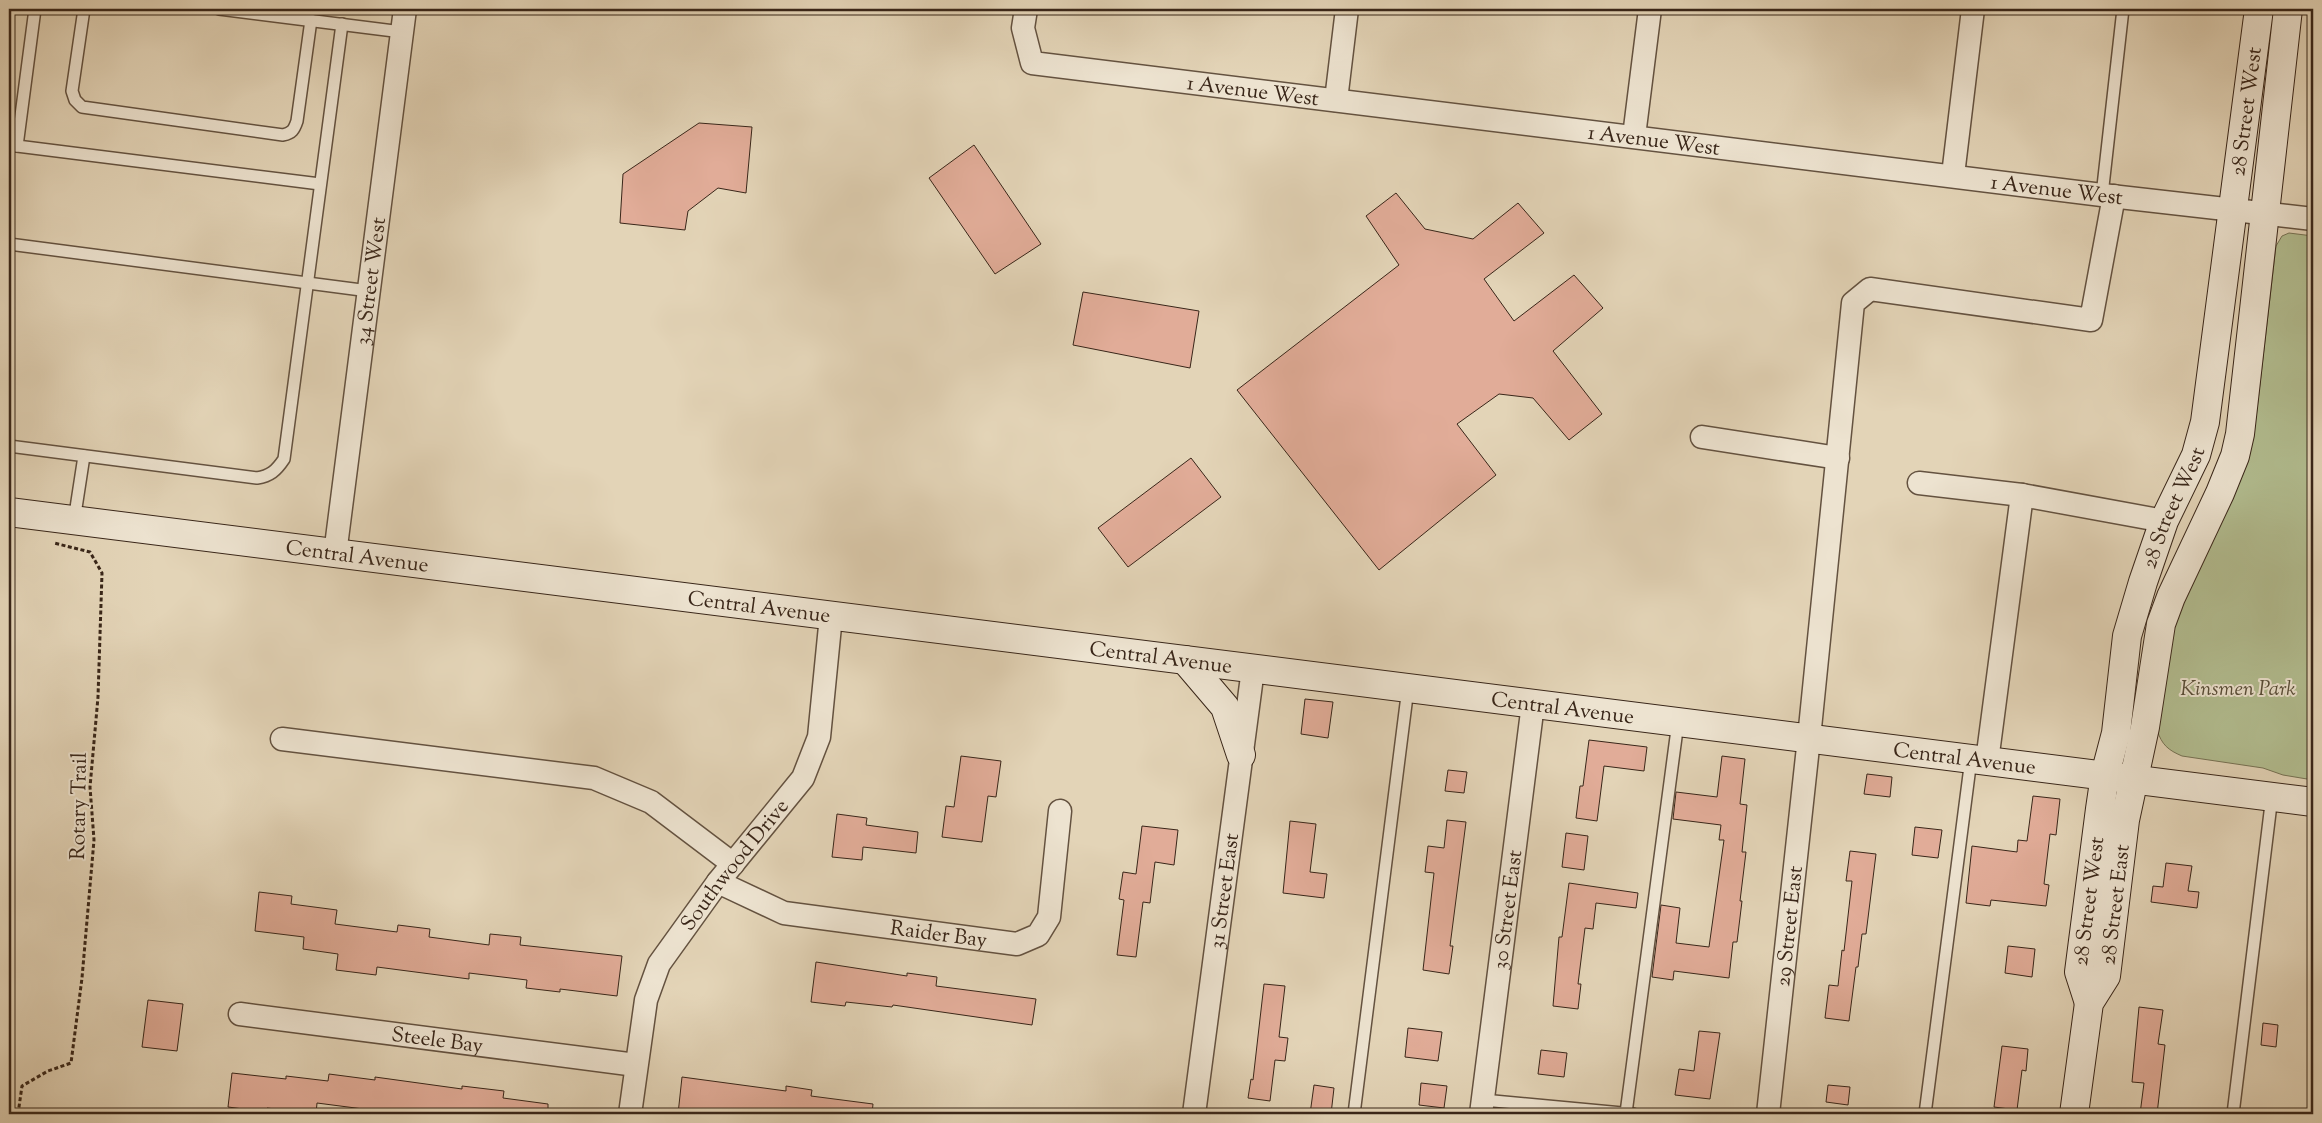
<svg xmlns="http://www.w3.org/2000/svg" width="2322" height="1123" viewBox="0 0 2322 1123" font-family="'Sorts Mill Goudy',serif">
	<rect width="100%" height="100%" fill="#e3d4b7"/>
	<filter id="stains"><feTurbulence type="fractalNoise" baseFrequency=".004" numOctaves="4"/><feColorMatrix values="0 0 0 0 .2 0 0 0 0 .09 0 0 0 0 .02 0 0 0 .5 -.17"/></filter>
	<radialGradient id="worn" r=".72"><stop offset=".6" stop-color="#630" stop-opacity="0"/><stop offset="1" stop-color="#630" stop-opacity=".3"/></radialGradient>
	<!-- green -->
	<path fill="#b2bd90" stroke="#767254" d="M2289 233 2313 236V780L2283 775 2263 768 2182 756C2168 750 2162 745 2157 730L2172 627 2250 445 2256 418 2276 246 2282 236Z"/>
	<!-- building -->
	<g fill="#e1ac98" stroke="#392619">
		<path d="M699 123 752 127 746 193 718 188 688 211 685 230 620 223 623 174Z"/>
		<path d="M974 145 1041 244 995 274 929 178Z"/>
		<path d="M1396 193 1425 229 1473 239 1518 203 1544 233 1484 279 1514 321 1574 275 1603 308 1553 351 1602 414 1569 440 1533 398 1499 394 1457 424 1496 475 1379 570 1237 390 1399 265 1366 216Z"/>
		<path d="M1083 292 1199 311 1190 368 1073 345Z"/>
		<path d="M1191 458 1221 497 1128 567 1098 528Z"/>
		<path d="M1305 699 1333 702 1328 738 1301 734Z"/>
		<path d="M1589 740 1647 747 1644 771 1604 766 1597 821 1576 818 1580 786H1583Z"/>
		<path d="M961 756 1001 761 996 797 988 796 982 842 942 837 946 806 954 807Z"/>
		<path d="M1722 756 1745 759 1740 804 1747 805 1742 852H1746L1740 901H1742L1737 942H1733L1729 978 1674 971 1673 980 1652 977 1661 905 1680 908 1676 943 1709 947 1724 840H1719L1721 825 1673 819 1676 792 1717 797Z"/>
		<path d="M1448 770 1467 772 1464 793 1445 791Z"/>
		<path d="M1867 774 1892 777 1890 797 1864 794Z"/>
		<path d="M2033 796 2060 799 2056 835 2050 834 2044 884 2049 885 2046 906 1991 900 1990 906 1966 903 1972 846 2017 852 2018 840 2027 841Z"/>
		<path d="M837 814 867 818 866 825 918 832 916 853 863 847 862 860 832 857Z"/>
		<path d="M1447 820 1466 822 1450 946H1453L1449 974 1423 970 1434 873 1425 872 1428 846 1444 848Z"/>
		<path d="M1290 821 1316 824 1310 872 1327 874 1324 898 1283 893Z"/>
		<path d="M1142 826 1178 830 1174 865 1155 862 1150 903 1143 902 1136 957 1117 955 1124 900 1119 899 1123 872 1136 874Z"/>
		<path d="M1915 827 1942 830 1938 858 1912 855Z"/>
		<path d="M1566 833 1588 836 1584 870 1562 867Z"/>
		<path d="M1850 851 1876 854 1866 934H1862L1858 967H1856L1849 1021 1825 1018 1829 985 1838 986 1842 950 1844 951 1852 881H1846Z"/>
		<path d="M2166 863 2192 866 2188 891 2199 892 2197 908 2151 902 2153 886 2163 887Z"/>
		<path d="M1569 883 1638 893 1636 908 1596 903 1593 929 1585 928 1578 984H1581L1578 1009 1553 1006 1559 937H1562Z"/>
		<path d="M259 892 292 896 291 904 337 910 335 924 397 932 398 925 430 929 429 937 489 945 490 934 521 937 520 945 622 956 617 996 560 989V992L526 988 527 980 469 973V979L377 967 376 975 336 970 338 954 303 949 304 937 255 931Z"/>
		<path d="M2008 946 2035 949 2032 977 2005 973Z"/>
		<path d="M816 962 907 976V973L937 977 936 986 1036 999 1032 1025 893 1005 892 1007 846 1002 845 1006 811 1002Z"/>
		<path d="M1264 984 1285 986 1279 1037 1288 1038 1285 1061 1275 1060 1270 1101 1248 1098 1251 1079 1253 1080Z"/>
		<path d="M148 1000 183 1004 177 1051 142 1047Z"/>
		<path d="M2139 1007 2163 1010 2158 1044 2165 1045 2157 1114H2140L2144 1083 2132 1082Z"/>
		<path d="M2263 1023 2278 1025 2276 1047 2261 1045Z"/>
		<path d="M1408 1028 1442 1032 1438 1061 1405 1057Z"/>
		<path d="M1699 1031 1720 1033 1710 1099 1675 1095 1679 1069 1694 1071Z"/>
		<path d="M2002 1046 2028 1049 2026 1071 2022 1070 2017 1110 1994 1107Z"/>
		<path d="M1541 1050 1567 1053 1564 1077 1538 1074Z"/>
		<path d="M232 1073 286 1079V1076L328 1081 329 1074 375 1080V1077L462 1089V1086L504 1091 503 1098 548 1104V1114H423L401 1112V1114H371V1110L317 1103 316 1114 267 1108 266 1112 228 1107Z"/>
		<path d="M682 1077 786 1091V1086L812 1090 811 1096 873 1104 872 1114H678Z"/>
		<path d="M1421 1083 1447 1086 1444 1108 1419 1105Z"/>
		<path d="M1314 1085 1334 1088 1331 1114H1310Z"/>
		<path d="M1828 1085 1850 1087 1848 1105 1826 1102Z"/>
	</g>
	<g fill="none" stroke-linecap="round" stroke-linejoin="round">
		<!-- lane casing -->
		<g stroke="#645240" stroke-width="14">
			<g id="lane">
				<path d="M84 9 72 91 75 100 82 107 283 135C292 133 294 130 297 121L311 20"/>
				<path d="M219 9 402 32"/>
				<path d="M9 145 320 184"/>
				<path d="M17 146 35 9"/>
				<path d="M2102 195 2123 9"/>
				<path d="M9 244 369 291"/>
				<path d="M9 446 257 478C270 476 276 471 284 459L342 24"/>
				<path d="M74 521 84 456"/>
				<path d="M1483 1100 1633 1114"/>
				<path d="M1626 1113 1678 722"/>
				<path d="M1354 1114 1408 688"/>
				<path d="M1925 1114 1971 759"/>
				<path d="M2233 1114 2272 796"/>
			</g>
		</g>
		<!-- street casing -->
		<g stroke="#645240" stroke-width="25">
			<g id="street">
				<path id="s1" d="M1026 9 1023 28 1032 63 2102 195 2313 219"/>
				<path d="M1336 100 1347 9"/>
				<path d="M1634 136 1650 9"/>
				<path d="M1953 175 1973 9"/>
				<path d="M1702 437 1838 458"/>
				<path d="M1919 483 2022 495 2164 521"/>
				<path id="s2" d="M335 554 405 9"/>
				<path d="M282 739 594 778 651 802 733 864"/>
				<path d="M1987 761 2022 495"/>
				<path id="s3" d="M718 882 784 913 1017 944 1038 935 1049 917 1060 811"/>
				<path id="s4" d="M240 1014 636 1065"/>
				<path id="s5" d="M630 1114 646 1000 659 964 718 882 803 778 819 737 831 616"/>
				<path id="s6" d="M1194 1114 1253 669"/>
				<path id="s7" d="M1481 1114 1533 704"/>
				<path id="s8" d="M1768 1114 1809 738 1853 303 1870 289 2091 320 2114 196"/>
			</g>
		</g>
		<!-- secondary casing -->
		<g stroke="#392619" stroke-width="30">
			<g id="secondary">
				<path id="s9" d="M9 512 2313 802"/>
				<path d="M1185 660 1225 707 1241 755"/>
				<path id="s10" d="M2089 1003 2079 972 2100 809 2105 775 2116 733 2127 636 2143 582 2164 521 2196 455 2205 422 2259 9"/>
				<path id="s11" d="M2074 1114 2089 1003 2106 976 2125 820 2145 727 2161 624 2171 597 2220 493 2235 456 2240 434 2288 9"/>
			</g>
		</g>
		<!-- path -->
		<path stroke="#392619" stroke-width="3" stroke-dasharray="4 2.5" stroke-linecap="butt" d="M18 1114 22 1086 48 1071 71 1063 82 978 94 840 90 787 98 697 102 573 90 552 54 543"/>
		<!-- lane -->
		<use href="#lane" stroke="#ede3d0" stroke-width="11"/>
		<!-- street -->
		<use href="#street" stroke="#ede3d0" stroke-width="22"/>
		<!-- secondary -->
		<use href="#secondary" stroke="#ede3d0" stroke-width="28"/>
	</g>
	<g text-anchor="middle" stroke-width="4" stroke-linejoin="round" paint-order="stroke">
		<!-- street labels -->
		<g font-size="21" fill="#392619" stroke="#ede3d0">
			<text dy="7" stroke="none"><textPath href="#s1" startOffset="278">1 Avenue West</textPath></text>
			<text dy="7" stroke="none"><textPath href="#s10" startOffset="914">28 Street West</textPath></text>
			<text dy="7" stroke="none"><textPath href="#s1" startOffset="682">1 Avenue West</textPath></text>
			<text dy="7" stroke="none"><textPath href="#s1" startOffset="1088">1 Avenue West</textPath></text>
			<text dy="7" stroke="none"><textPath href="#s2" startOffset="275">34 Street West</textPath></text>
			<text dy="7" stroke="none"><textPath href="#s10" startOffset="509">28 Street West</textPath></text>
			<text dy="7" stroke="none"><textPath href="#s9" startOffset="351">Central Avenue</textPath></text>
			<text dy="7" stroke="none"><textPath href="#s9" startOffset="756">Central Avenue</textPath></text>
			<text dy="7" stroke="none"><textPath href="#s9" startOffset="1161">Central Avenue</textPath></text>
			<text dy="7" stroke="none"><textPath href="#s9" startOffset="1566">Central Avenue</textPath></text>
			<text dy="7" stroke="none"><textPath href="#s9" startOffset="1971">Central Avenue</textPath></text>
			<text transform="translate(78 806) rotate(-89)" y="7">Rotary Trail</text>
			<text dy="7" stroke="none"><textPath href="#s5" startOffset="278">Southwood Drive</textPath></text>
			<text dy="7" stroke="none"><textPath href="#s6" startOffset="225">31 Street East</textPath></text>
			<text dy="7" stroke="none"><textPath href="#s10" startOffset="104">28 Street West</textPath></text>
			<text dy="7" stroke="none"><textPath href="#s11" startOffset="216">28 Street East</textPath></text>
			<text dy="7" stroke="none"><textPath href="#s7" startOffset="206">30 Street East</textPath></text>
			<text dy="7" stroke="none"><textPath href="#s8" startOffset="189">29 Street East</textPath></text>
			<text dy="7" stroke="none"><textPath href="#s3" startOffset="229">Raider Bay</textPath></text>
			<text dy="7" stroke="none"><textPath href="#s4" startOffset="199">Steele Bay</textPath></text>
		</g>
		<!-- park labels -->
		<g font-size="21" font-style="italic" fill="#574c37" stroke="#ede3d0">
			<text x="2238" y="695">Kinsmen Park</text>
		</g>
	</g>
	<!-- margin -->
	<rect width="2322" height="1123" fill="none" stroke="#e3d4b7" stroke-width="30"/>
	<rect x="10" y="10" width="2302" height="1103" fill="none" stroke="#392619" stroke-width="2.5"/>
	<rect x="15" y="15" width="2292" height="1093" fill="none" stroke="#392619"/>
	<rect width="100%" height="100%" filter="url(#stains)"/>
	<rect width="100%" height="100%" fill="url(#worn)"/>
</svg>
